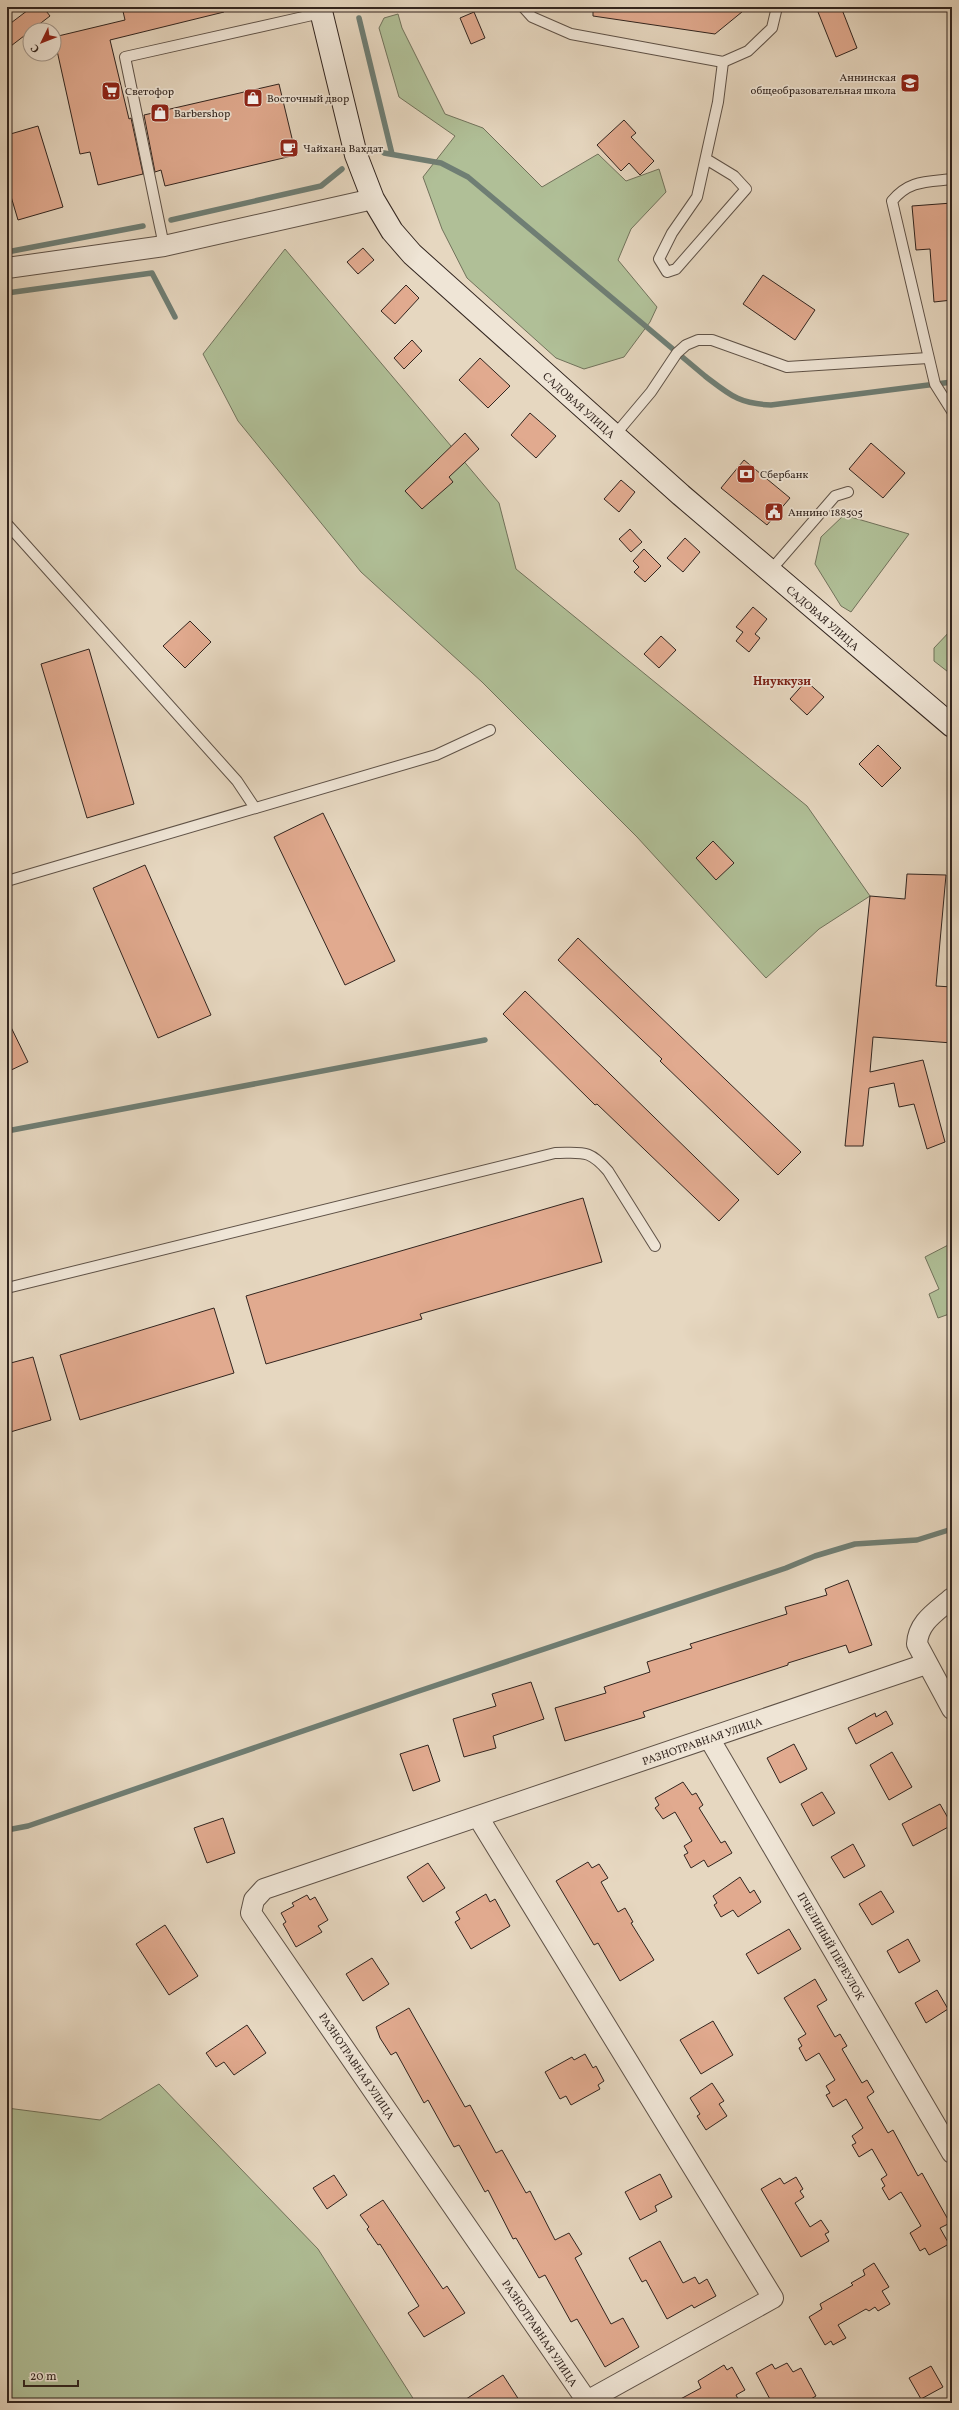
<svg xmlns="http://www.w3.org/2000/svg" width="959" height="2410" viewBox="0 0 959 2410" font-family="Vollkorn,serif">
	<rect width="100%" height="100%" fill="#e6d7c0"/>
	<filter id="stains"><feTurbulence type="fractalNoise" baseFrequency=".005" numOctaves="4"/><feColorMatrix values="0 0 0 0 .2 0 0 0 0 .09 0 0 0 0 .02 0 0 0 .5 -.17"/></filter>
	<radialGradient id="worn" r=".72"><stop offset=".6" stop-color="#630" stop-opacity="0"/><stop offset="1" stop-color="#630" stop-opacity=".3"/></radialGradient>
	<!-- green -->
	<g fill="#b0bf97" stroke="#71725b">
		<path d="M398 14 402 28 445 114 483 128 542 187 598 154 626 181 659 169 666 192 631 229 618 260 657 307 650 322 624 357 584 369 556 358 467 278 442 229 423 177 455 136 399 97 379 28 384 18Z"/>
		<path d="M285 249 499 503 516 569 807 806 870 896 819 929 766 978 637 837 482 682 361 572 238 421 203 354Z"/>
		<path d="M844 515 909 534 851 612 841 606 815 564 821 537Z"/>
		<path d="M952 629V675L934 661V648Z"/>
		<path d="M952 1243V1313L938 1318 929 1294 939 1289 925 1257Z"/>
		<path d="M159 2084 318 2249 416 2403H7V2108L100 2120Z"/>
	</g>
	<g fill="none" stroke-linecap="round" stroke-linejoin="round">
		<!-- stream -->
		<g stroke="#6f7e74" stroke-width="5.5">
			<path d="M359 18 392 154"/>
			<path d="M384 153 441 163 468 177 705 376C730 395 739 404 771 405L952 382"/>
			<path d="M171 220 321 186 342 169"/>
			<path d="M7 252 143 226"/>
			<path d="M7 293 152 273 175 317"/>
			<path d="M7 1131 485 1040"/>
			<path d="M7 1792 9 1796"/>
			<path d="M7 1830 28 1826 416 1692 786 1568 815 1556 855 1544 917 1540 952 1529"/>
		</g>
	</g>
	<!-- building -->
	<g fill="#e1aa8f" stroke="#32251f">
		<path d="M32 7H43L50 16 7 49V26Z"/>
		<path d="M122 7H224V12L110 40 129 119 131 118 143 174 98 185 90 152 80 154 54 37 125 20Z"/>
		<path d="M593 7H748L715 34 593 16Z"/>
		<path d="M816 7H841L857 48 836 57Z"/>
		<path d="M474 12 485 38 471 44 460 18Z"/>
		<path d="M279 84 296 155 165 186 161 170 155 172 144 115Z"/>
		<path d="M624 120 636 133 631 137 654 161 640 175 629 163 621 171 597 145Z"/>
		<path d="M38 126 63 207 18 220 7 183V135Z"/>
		<path d="M952 203V300L934 302 930 249 916 250 912 206Z"/>
		<path d="M363 248 374 260 358 274 347 262Z"/>
		<path d="M763 275 815 310 795 340 743 304Z"/>
		<path d="M406 285 419 298 395 324 381 311Z"/>
		<path d="M412 340 422 351 404 369 394 358Z"/>
		<path d="M480 358 510 386 488 408 459 380Z"/>
		<path d="M530 413 556 436 536 458 511 435Z"/>
		<path d="M465 433 479 449 449 477 453 482 422 509 405 491Z"/>
		<path d="M871 443 905 473 883 498 849 469Z"/>
		<path d="M744 460 790 498 767 525 721 488Z"/>
		<path d="M621 480 635 492 619 512 604 499Z"/>
		<path d="M630 529 642 542 631 552 619 539Z"/>
		<path d="M685 538 700 552 683 572 667 558Z"/>
		<path d="M644 549 661 566 645 582 634 572 639 567 633 561Z"/>
		<path d="M753 607 767 619 755 634 760 638 749 652 736 641 743 632 736 627Z"/>
		<path d="M190 621 211 642 185 668 163 646Z"/>
		<path d="M661 636 676 650 659 668 644 654Z"/>
		<path d="M89 649 134 804 87 818 41 664Z"/>
		<path d="M806 681 824 697 807 715 790 699Z"/>
		<path d="M878 745 901 768 882 787 859 764Z"/>
		<path d="M323 813 395 961 345 985 274 837Z"/>
		<path d="M713 841 734 863 716 880 696 858Z"/>
		<path d="M145 865 211 1015 158 1038 93 888Z"/>
		<path d="M907 874 946 875 936 986 952 987V1043L873 1037 870 1072 923 1060 945 1142 927 1149 914 1104 899 1107 894 1083 869 1088 863 1146H845L870 896 905 899Z"/>
		<path d="M578 938 801 1152 778 1175 660 1061 662 1059 558 960Z"/>
		<path d="M525 991 739 1200 719 1221 597 1104 595 1105 503 1014Z"/>
		<path d="M7 1019 28 1062 7 1072Z"/>
		<path d="M583 1198 602 1262 420 1314 422 1319 266 1364 246 1296Z"/>
		<path d="M214 1308 234 1373 80 1420 60 1355Z"/>
		<path d="M33 1357 51 1420 7 1433V1364Z"/>
		<path d="M848 1580 872 1645 849 1653 846 1645 788 1663V1665L643 1712 645 1717 565 1741 555 1708 606 1693 604 1687 650 1672 647 1662 692 1648 690 1644 787 1614 785 1607 827 1595 825 1589Z"/>
		<path d="M531 1682 544 1719 493 1736 496 1748 464 1757 453 1719 496 1706 492 1694Z"/>
		<path d="M886 1711 893 1724 856 1744 848 1728 875 1713 876 1717Z"/>
		<path d="M794 1744 807 1769 780 1783 767 1758Z"/>
		<path d="M428 1745 440 1781 413 1791 400 1754Z"/>
		<path d="M892 1752 912 1787 889 1800 870 1765Z"/>
		<path d="M683 1782 692 1795 696 1793 703 1805 699 1808 721 1843 725 1841 732 1853 708 1867 704 1860 691 1868 684 1855 688 1853 684 1846 692 1841 675 1812 663 1819 655 1808 659 1805 655 1798Z"/>
		<path d="M822 1792 835 1813 813 1826 801 1804Z"/>
		<path d="M940 1804 952 1825 913 1846 902 1824Z"/>
		<path d="M223 1818 235 1853 207 1863 194 1828Z"/>
		<path d="M853 1844 865 1866 844 1878 831 1857Z"/>
		<path d="M588 1862 592 1868 599 1864 608 1878 601 1882 618 1912 625 1908 633 1922 631 1923 654 1960 620 1981 598 1943 594 1945 556 1881Z"/>
		<path d="M428 1863 445 1888 423 1902 407 1877Z"/>
		<path d="M740 1877 750 1893 754 1890 761 1902 738 1917 733 1910 721 1917 714 1905 717 1903 713 1896Z"/>
		<path d="M881 1891 894 1912 872 1925 859 1904Z"/>
		<path d="M486 1894 490 1902 495 1899 510 1926 471 1949 455 1922 460 1919 456 1912Z"/>
		<path d="M307 1895 310 1900 315 1897 328 1920 318 1926 322 1932 296 1947 283 1924 286 1922 281 1913 294 1906 292 1903Z"/>
		<path d="M165 1925 198 1976 169 1995 136 1944Z"/>
		<path d="M789 1929 801 1949 758 1974 746 1954Z"/>
		<path d="M908 1939 920 1961 899 1973 887 1951Z"/>
		<path d="M372 1958 389 1984 363 2001 346 1974Z"/>
		<path d="M815 1979 827 2000 817 2006 835 2037 840 2034 847 2046 842 2049 862 2083 867 2080 874 2092 867 2097 888 2133 893 2130 918 2176 922 2173 950 2223 940 2228 949 2244 929 2255 925 2248 920 2251 910 2233 921 2226 901 2192 889 2200 882 2188 885 2186 881 2179 887 2175 872 2149 859 2157 852 2145 856 2143 852 2136 863 2128 846 2099 833 2107 826 2095 830 2093 826 2086 835 2080 819 2053 806 2061 799 2048 802 2046 798 2039 806 2034 784 1998Z"/>
		<path d="M937 1990 948 2009 926 2023 915 2003Z"/>
		<path d="M409 2008 465 2107 470 2105 496 2153 502 2150 526 2193 530 2191 555 2240 569 2233 582 2254 575 2258 611 2324 623 2318 639 2347 605 2367 577 2319 571 2322 545 2275 539 2278 516 2238 513 2239 488 2190 485 2192 459 2145 454 2147 428 2100 424 2103 396 2052 391 2055 380 2038 376 2027Z"/>
		<path d="M713 2021 733 2055 701 2074 680 2040Z"/>
		<path d="M247 2025 266 2053 234 2075 224 2062 216 2067 206 2053Z"/>
		<path d="M585 2054 593 2068 596 2066 604 2081 598 2085 600 2089 571 2105 566 2096 560 2099 545 2072 572 2057 574 2060Z"/>
		<path d="M712 2083 724 2101 719 2104 727 2116 706 2130 697 2116 700 2114 690 2098Z"/>
		<path d="M660 2174 672 2197 655 2206 657 2211 640 2220 625 2192Z"/>
		<path d="M334 2175 347 2195 327 2209 313 2188Z"/>
		<path d="M796 2177 803 2189 800 2191 804 2197 795 2203 810 2227 821 2220 829 2232 825 2234 829 2241 801 2257 761 2189 780 2178 784 2184Z"/>
		<path d="M383 2200 443 2289 447 2286 465 2313 424 2337 408 2313 419 2306 380 2244 378 2245 367 2229 369 2227 360 2215Z"/>
		<path d="M660 2241 683 2283 695 2277 699 2284 707 2279 716 2296 694 2308 692 2305 667 2319 646 2280 642 2282 629 2258Z"/>
		<path d="M874 2263 889 2287 882 2291 890 2304 878 2311 875 2307 869 2311 866 2309 838 2325 846 2338 833 2345 831 2341 825 2345 809 2317 822 2309 820 2304 853 2285 851 2283 865 2275 863 2270Z"/>
		<path d="M787 2363 793 2372 801 2368 816 2396 804 2403H772L756 2373 772 2364 775 2369Z"/>
		<path d="M724 2365 727 2370 732 2367 745 2390 736 2395 740 2403H673L701 2388 698 2381Z"/>
		<path d="M931 2366 943 2387 921 2399 909 2378Z"/>
		<path d="M503 2375 521 2403H460Z"/>
	</g>
	<g fill="none" stroke-linecap="round" stroke-linejoin="round">
		<!-- lane casing -->
		<g stroke="#5f5247" stroke-width="12">
			<g id="lane">
				<path d="M523 7 532 17 571 34 723 62 748 51 772 28 777 7"/>
				<path d="M706 159 734 176 746 189 676 269 667 272 659 259 672 233 697 197 718 102 723 62"/>
				<path d="M952 179C927 182 909 180 892 201L935 384 952 411"/>
				<path d="M164 246 125 57 321 13"/>
				<path d="M614 436 651 392 677 353 686 345 698 340H712L787 367 928 358"/>
				<path d="M7 524 237 781 255 808"/>
				<path d="M770 571 835 496 848 492"/>
				<path d="M7 881 436 755 490 730"/>
				<path d="M7 1288 555 1153C583 1153 589 1149 608 1171L655 1246"/>
			</g>
		</g>
		<!-- street casing -->
		<g stroke="#5f5247" stroke-width="22">
			<g id="street">
				<path d="M7 268 164 246 373 199"/>
				<path d="M952 1598C936 1612 918 1622 917 1644L952 1709"/>
				<path d="M709 1738 952 2153"/>
				<path d="M478 1817 773 2298 587 2401 251 1913 254 1900 264 1889 926 1664"/>
			</g>
		</g>
		<!-- secondary casing -->
		<g stroke="#32251f" stroke-width="24">
			<path id="secondary" d="M320 7 356 155 373 199 392 231 412 254 681 495 952 726"/>
		</g>
		<!-- lane -->
		<use href="#lane" stroke="#efe5d6" stroke-width="10"/>
		<!-- street -->
		<use href="#street" stroke="#efe5d6" stroke-width="20"/>
		<!-- secondary -->
		<use href="#secondary" stroke="#efe5d6" stroke-width="22"/>
	</g>
	<!-- icons -->
	<defs>
		<g id="school-square" transform="scale(1)"><rect x="-9" y="-9" width="18" height="18" rx="4" fill="#8f2418" stroke="#efe5d6"/><path d="M0-5L7-2L0 1L-7-2ZM-4 1L0 2.5L4 1V4Q0 6-4 4Z" fill="#fff"/></g>
		<g id="supermarket-square" transform="scale(1)"><rect x="-9" y="-9" width="18" height="18" rx="4" fill="#8f2418" stroke="#efe5d6"/><path d="M-6-5.5h2.5l.6 2H6L4.5 2H-2.5L-4.4-4H-6ZM-1.5 3.2a1.3 1.3 0 1 0 .1 0ZM3 3.2a1.3 1.3 0 1 0 .1 0Z" fill="#fff"/></g>
		<g id="shop-square" transform="scale(1)"><rect x="-9" y="-9" width="18" height="18" rx="4" fill="#8f2418" stroke="#efe5d6"/><path d="M-5-2.5h2.3a2.7 3.5 0 0 1 5.4 0H5L5.5 6h-11ZM-1.5-2.5h3a1.5 2.3 0 0 0-3 0Z" fill="#fff"/></g>
		<g id="cafe-square" transform="scale(1)"><rect x="-9" y="-9" width="18" height="18" rx="4" fill="#8f2418" stroke="#efe5d6"/><path d="M-5.5-4.5H6V0H3Q3 3.5 0 3.5H-2.5Q-5.5 3.5-5.5 0ZM3-3.2v2h1.7v-2ZM-6 4.5H4V6H-6Z" fill="#fff"/></g>
		<g id="bank-square" transform="scale(1)"><rect x="-9" y="-9" width="18" height="18" rx="4" fill="#8f2418" stroke="#efe5d6"/><path d="M-6-4H6V4H-6ZM0-2.3a2.3 2.3 0 1 0 0 4.6a2.3 2.3 0 1 0 0-4.6Z" fill="#fff"/></g>
		<g id="civic-square" transform="scale(1)"><rect x="-9" y="-9" width="18" height="18" rx="4" fill="#8f2418" stroke="#efe5d6"/><path d="M-.6-6.5H3V-4.5H.6V-3L4-1V1h2V6H-6V1h2V-1L-.6-3ZM-1.2 2.5V6h2.4V2.5Z" fill="#fff"/></g>
	</defs>
	<g fill-rule="evenodd">
		<use href="#school-square" x="910" y="83"/>
		<use href="#supermarket-square" x="111" y="91"/>
		<use href="#shop-square" x="253" y="98"/>
		<use href="#shop-square" x="160" y="113"/>
		<use href="#cafe-square" x="289" y="148"/>
		<use href="#bank-square" x="746" y="474"/>
		<use href="#civic-square" x="774" y="512"/>
	</g>
	<g text-anchor="middle" stroke-width="3.5" stroke-linejoin="round" paint-order="stroke">
		<!-- poi labels -->
		<g font-size="11" fill="#32251f" stroke="#efe5d6" text-anchor="start">
			<text x="896" y="81" text-anchor="end">Аннинская<tspan x="896" dy="13">общеобразовательная школа</tspan></text>
			<text x="125" y="95">Светофор</text>
			<text x="267" y="102">Восточный двор</text>
			<text x="174" y="117">Barbershop</text>
			<text x="303" y="152">Чайхана Вахдат</text>
			<text x="760" y="478">Сбербанк</text>
			<text x="788" y="516">Аннино 188505</text>
		</g>
		<!-- street labels -->
		<g font-size="11" fill="#32251f" stroke="#efe5d6">
			<text transform="translate(579 405) rotate(42)" y="4">САДОВАЯ УЛИЦА</text>
			<text transform="translate(823 618) rotate(41)" y="4">САДОВАЯ УЛИЦА</text>
			<text transform="translate(702 1741) rotate(-19)" y="4">РАЗНОТРАВНАЯ УЛИЦА</text>
			<text transform="translate(831 1946) rotate(60)" y="4">ПЧЕЛИНЫЙ ПЕРЕУЛОК</text>
			<text transform="translate(357 2066) rotate(56)" y="4">РАЗНОТРАВНАЯ УЛИЦА</text>
			<text transform="translate(540 2333) rotate(56)" y="4">РАЗНОТРАВНАЯ УЛИЦА</text>
		</g>
		<!-- neighbourhood labels -->
		<g font-size="12" font-weight="bold" fill="#7a1f14" stroke="#efe5d6">
			<text x="782" y="685">Ниуккузи</text>
		</g>
	</g>
	<!-- margin -->
	<rect width="959" height="2410" fill="none" stroke="#e6d7c0" stroke-width="24"/>
	<rect x="8" y="8" width="943" height="2394" fill="none" stroke="#32251f" stroke-width="2"/>
	<rect x="12" y="12" width="935" height="2386" fill="none" stroke="#32251f"/>
	<!-- north arrow -->
	<g transform="translate(42 42) rotate(227)"><circle r="19" fill="#efe5d6" stroke="#a3988d"/>
	<path d="M0-3L7 15L0 10L-7 15Z" fill="#8f2418"/>
	<text y="-6" font-size="11" font-weight="bold" text-anchor="middle" fill="#32251f">С</text>
	</g>
	<!-- scale -->
	<path d="M24 2380v6h54v-6" fill="none" stroke="#32251f" stroke-width="2"/>
	<text x="30" y="2380" font-size="12" fill="#32251f" stroke="#efe5d6" stroke-width="3" paint-order="stroke">20 m</text>
	<rect width="100%" height="100%" filter="url(#stains)"/>
	<rect width="100%" height="100%" fill="url(#worn)"/>
</svg>
